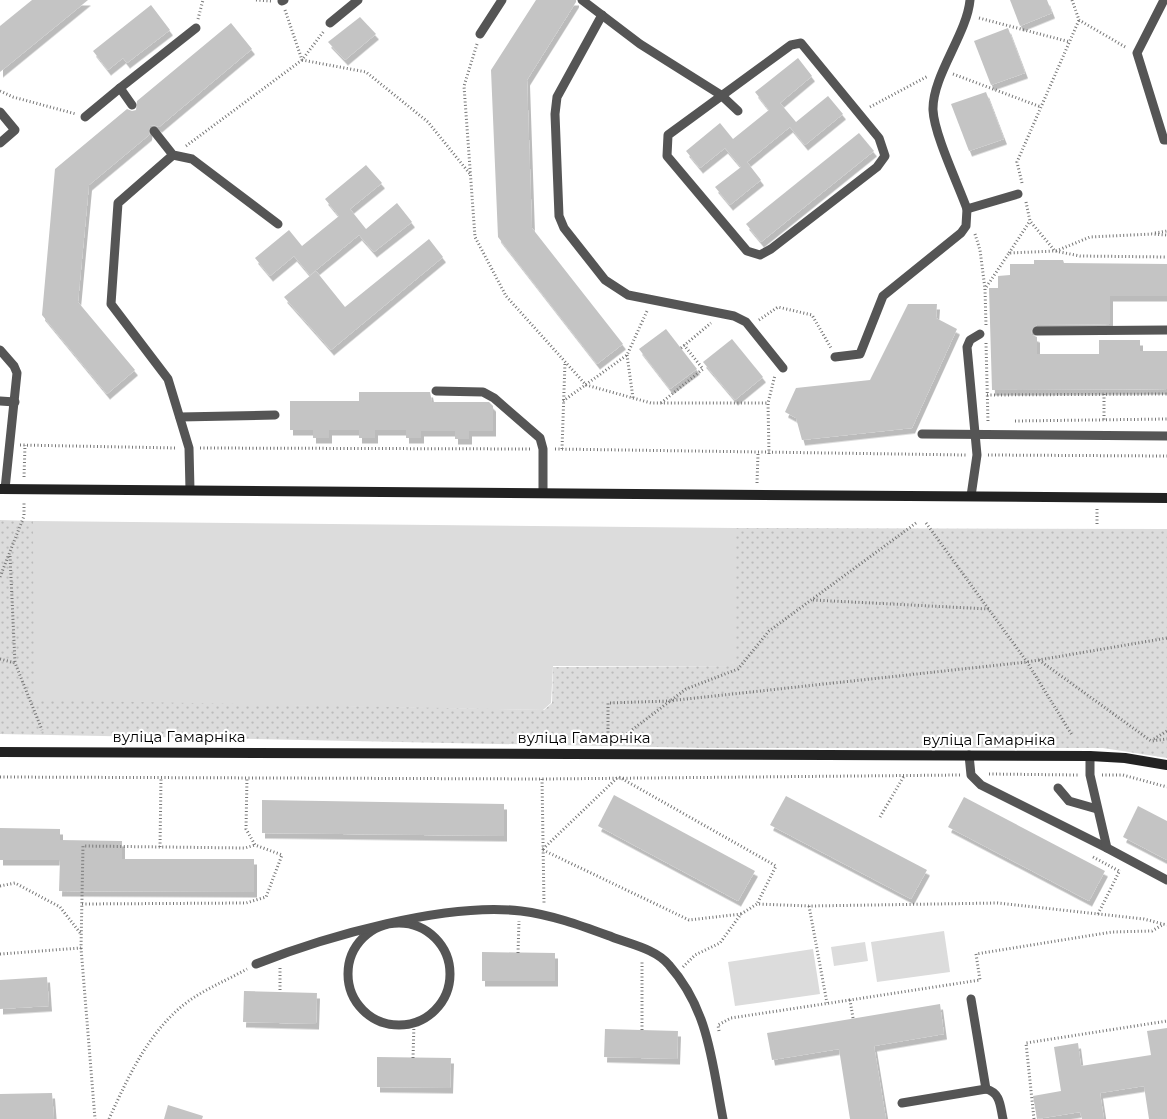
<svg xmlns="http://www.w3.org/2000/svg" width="1167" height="1119" viewBox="0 0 1167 1119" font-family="Montserrat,sans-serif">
	<defs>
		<pattern id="park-dots" width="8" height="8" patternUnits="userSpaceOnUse" patternTransform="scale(1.25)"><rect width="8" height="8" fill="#dcdcdc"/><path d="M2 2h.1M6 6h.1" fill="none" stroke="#bbb" stroke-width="1.8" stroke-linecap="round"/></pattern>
		<filter id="shadow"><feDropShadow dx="3" dy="5.5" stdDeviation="0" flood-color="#0004"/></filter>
	</defs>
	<rect width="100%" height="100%" fill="#fff"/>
	<!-- grass -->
	<g fill="#dcdcdc">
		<path d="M33 521 735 528V666H553L551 703 543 710 33 701Z"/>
		<path d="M944 931 950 972 877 982 871 942Z"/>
		<path d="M865 942 868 961 834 966 831 947Z"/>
		<path d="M813 949 820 994 735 1006 728 962Z"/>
	</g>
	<!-- park -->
	<path fill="url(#park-dots)" d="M0 520 33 521 34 700 544 710 552 703 553 667 735 666V528L1167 529V758L1103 748H704L0 734Z"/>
	<!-- building -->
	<g fill="#c4c4c4" filter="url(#shadow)">
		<path d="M32 0H88L0 72V26Z"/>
		<path d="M536 0H576V2L527 80 532 228 623 344 597 364 498 237 491 70Z"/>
		<path d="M1010 0H1047L1052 13 1020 26Z"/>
		<path d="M151 5 170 30 127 63 123 58 108 70 93 51Z"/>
		<path d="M360 17 376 34 345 60 328 42Z"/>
		<path d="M231 23 252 49 159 127 154 125 150 126 149 135 89 185 78 302 135 370 107 394 42 315 55 169 127 109 132 111 136 110 137 101Z"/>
		<path d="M1008 28 1025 73 991 85 974 41Z"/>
		<path d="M798 58 812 76 780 103 796 122 828 96 843 114 805 145 790 127 747 162 761 180 730 205 715 187 741 167 725 148 700 168 686 151 720 123 733 139 769 110 755 92Z"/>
		<path d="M986 92 1004 139 969 151 951 104Z"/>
		<path d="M859 133 874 151 761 242 746 224Z"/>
		<path d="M366 165 382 183 350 209 366 229 397 203 412 222 374 252 359 235 310 275 294 256 270 276 255 258 289 230 302 246 339 216 325 199Z"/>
		<path d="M429 239 443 257 331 350 284 297 316 271 345 307Z"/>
		<path d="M1034 260H1063L1064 263 1167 264V296H1110V324L1037 325 1031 331 1032 335 1037 337V354H1099V340H1140V351H1167V389L992 390 989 288H998V276L1010 275V264H1034Z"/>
		<path d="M908 304H937L936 318 957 329 912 428 802 440 796 418 785 412 796 388 870 380Z"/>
		<path d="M666 329 697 369 670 389 639 349Z"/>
		<path d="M732 339 763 377 735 400 703 362Z"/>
		<path d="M359 392H430L432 402H489L493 406V431H469V439H455V431H421V438H406V430H375V438H359V430H329V438H313V430H290V401H359Z"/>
		<path d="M614 795 755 871 738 901 598 826Z"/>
		<path d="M786 796 927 870 911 899 770 825Z"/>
		<path d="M964 797 1105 871 1089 901 948 827Z"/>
		<path d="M262 800 504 804V836L262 833Z"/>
		<path d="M1138 806 1167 821V860L1123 837Z"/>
		<path d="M0 828 60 829V840L122 841V859H254V892L59 891 60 860H0Z"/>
		<path d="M482 952 555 953V981H482Z"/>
		<path d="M47 977 49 1006 0 1009V980Z"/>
		<path d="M244 991 317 993 316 1024 243 1022Z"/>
		<path d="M940 1004 944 1034 874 1046 886 1119H850L839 1049 772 1060 767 1033Z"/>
		<path d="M1167 1028V1119H1149L1144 1086 1100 1093 1104 1119H1082L1080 1112 1037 1119 1033 1096 1061 1091 1054 1047 1078 1043 1081 1066 1151 1055 1147 1031Z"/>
		<path d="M605 1029 678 1031 677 1059 604 1057Z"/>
		<path d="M377 1057 451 1058 450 1088 377 1087Z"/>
		<path d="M52 1093 54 1119H0V1094Z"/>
		<path d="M168 1105 203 1116 202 1119H164Z"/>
	</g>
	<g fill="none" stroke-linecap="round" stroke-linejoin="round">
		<!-- path -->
		<g stroke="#777" stroke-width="3" stroke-dasharray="1 2.5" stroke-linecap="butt">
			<path d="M256 0 271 1"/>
			<path d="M1072 0 1079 20 1127 48"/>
			<path d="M285 10 302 60"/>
			<path d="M979 18 1070 42"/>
			<path d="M198 19 203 0"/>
			<path d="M477 44 464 86 475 237 506 296 586 385 651 403H768"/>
			<path d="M302 60 366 72 428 122 470 174"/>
			<path d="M953 74 1041 107"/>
			<path d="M0 91 13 97 76 114"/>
			<path d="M870 107 928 76"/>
			<path d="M186 146 302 60 324 31"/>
			<path d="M1022 183 1017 162 1079 20"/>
			<path d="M1026 202 1030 221 1055 251"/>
			<path d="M1155 233 1167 231"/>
			<path d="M975 234 980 250 985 289"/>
			<path d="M1056 251 1090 237 1152 234 1167 235"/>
			<path d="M1009 253 1030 221"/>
			<path d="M759 320 778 307 812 315 831 348"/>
			<path d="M986 325 985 289 1009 253 1055 251 1080 256 1167 257"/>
			<path d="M986 343 988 422"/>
			<path d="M681 348 711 323"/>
			<path d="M627 355 633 398"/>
			<path d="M1104 394V420"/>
			<path d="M987 395 1167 394"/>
			<path d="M563 401 627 355 647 311"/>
			<path d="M661 403 703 369 684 345"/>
			<path d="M1015 421 1167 419"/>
			<path d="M20 445 176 448"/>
			<path d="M200 448 531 449"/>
			<path d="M555 449 966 455"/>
			<path d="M562 449 565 362"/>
			<path d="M769 454 768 403 775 375"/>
			<path d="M988 455 1167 456"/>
			<path d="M24 477 25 445"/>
			<path d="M757 483 758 454"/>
			<path d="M1097 509V524"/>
			<path d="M916 523 769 631 738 669 686 689 616 742 608 736V703L668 701 1027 662 1167 638"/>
			<path d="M926 523 1027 662 1072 735"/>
			<path d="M10 556 15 663"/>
			<path d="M0 577 24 516V501"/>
			<path d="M813 600 989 609"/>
			<path d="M0 659 15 663 42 730"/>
			<path d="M1039 660 1151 741 1167 739"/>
			<path d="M1154 739 1167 731"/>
			<path d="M989 774 1078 775"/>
			<path d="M1102 775H1123L1167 787"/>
			<path d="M0 777 542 779 960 775"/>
			<path d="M619 777 776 866 757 904"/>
			<path d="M542 779 544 904"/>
			<path d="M880 817 904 776"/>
			<path d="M160 847 161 778"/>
			<path d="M543 849 618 777"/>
			<path d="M543 850 689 920 741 914"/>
			<path d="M1093 857 1119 871"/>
			<path d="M0 886 15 883 60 907 81 934"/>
			<path d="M82 904 246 903 266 897 282 855 255 845 246 829 247 778"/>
			<path d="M809 906 827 1003"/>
			<path d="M1098 914 1120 870"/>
			<path d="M81 948 95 1119"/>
			<path d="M518 953 519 921"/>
			<path d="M0 954 81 948 83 846 245 848 255 845"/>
			<path d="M683 967 695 955 720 943 741 914 757 904 809 906 998 903 1144 919 1167 925"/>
			<path d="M280 968V992"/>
			<path d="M853 1018 850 1000 980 980 976 954 1112 932 1152 931 1164 924"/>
			<path d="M642 1030V961"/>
			<path d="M719 1031 718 1025 731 1018 850 1000"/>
			<path d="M413 1058 414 1023"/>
			<path d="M109 1119C129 1075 151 1026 193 998 210 987 229 979 247 969"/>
			<path d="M1034 1119 1026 1043 1167 1021"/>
		</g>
		<!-- lane -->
		<g stroke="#555" stroke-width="9">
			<path d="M582 0 640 44 721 95 738 111"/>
			<path d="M970 0C967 34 932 76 933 110 934 134 958 184 967 209L1018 194"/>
			<path d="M1164 0 1137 53 1164 140H1167"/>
			<path d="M282 1 284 0"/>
			<path d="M602 15 557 97 555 114 559 216 564 228 605 280 628 295 734 316 746 322 783 368"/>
			<path d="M330 23 358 0"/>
			<path d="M480 34 502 0"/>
			<path d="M801 43 879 138 885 156 877 167 771 249 760 255 747 251 667 156 668 135 791 45Z"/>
			<path d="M132 105 120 88 196 28"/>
			<path d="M0 112 15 130 0 143"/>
			<path d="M85 117 120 88"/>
			<path d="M154 131 173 155 192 159 278 224"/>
			<path d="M173 155 118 203 111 304 168 379 189 448 190 490"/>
			<path d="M1037 331 1167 330"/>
			<path d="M0 350 14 366 17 373 5 489"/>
			<path d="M835 357 860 354 883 296 961 233 966 226 967 209"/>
			<path d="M436 391 483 392 494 398 540 438 543 449V493"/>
			<path d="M0 401 15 402"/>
			<path d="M180 417 275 415"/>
			<path d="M922 434 1167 436"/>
			<path d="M971 496 977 455 967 347 970 340 980 334"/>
			<path d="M969 755 971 775 981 785 1107 848"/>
			<path d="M1090 756V775L1107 848 1167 880"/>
			<path d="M1058 788 1069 801 1097 809"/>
			<circle cx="399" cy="974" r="51"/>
			<path d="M256 964C327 936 446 902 521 911 553 915 582 926 612 937 630 944 656 949 669 965 709 1010 712 1063 723 1119"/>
			<path d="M971 999 986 1089"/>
			<path d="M902 1103 986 1089C1001 1093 1000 1106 1003 1119"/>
		</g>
		<!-- secondary -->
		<g stroke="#222" stroke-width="10">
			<path d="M0 489 1167 498"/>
			<path d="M0 752 1090 756 1125 758 1167 765"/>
		</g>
	</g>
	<g text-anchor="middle" stroke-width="4.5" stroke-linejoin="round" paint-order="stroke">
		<!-- street labels -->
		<g font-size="15" fill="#000" stroke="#fff">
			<text x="179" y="742">вуліца Гамарніка</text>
			<text x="584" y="743">вуліца Гамарніка</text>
			<text x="989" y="745">вуліца Гамарніка</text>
		</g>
	</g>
</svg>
